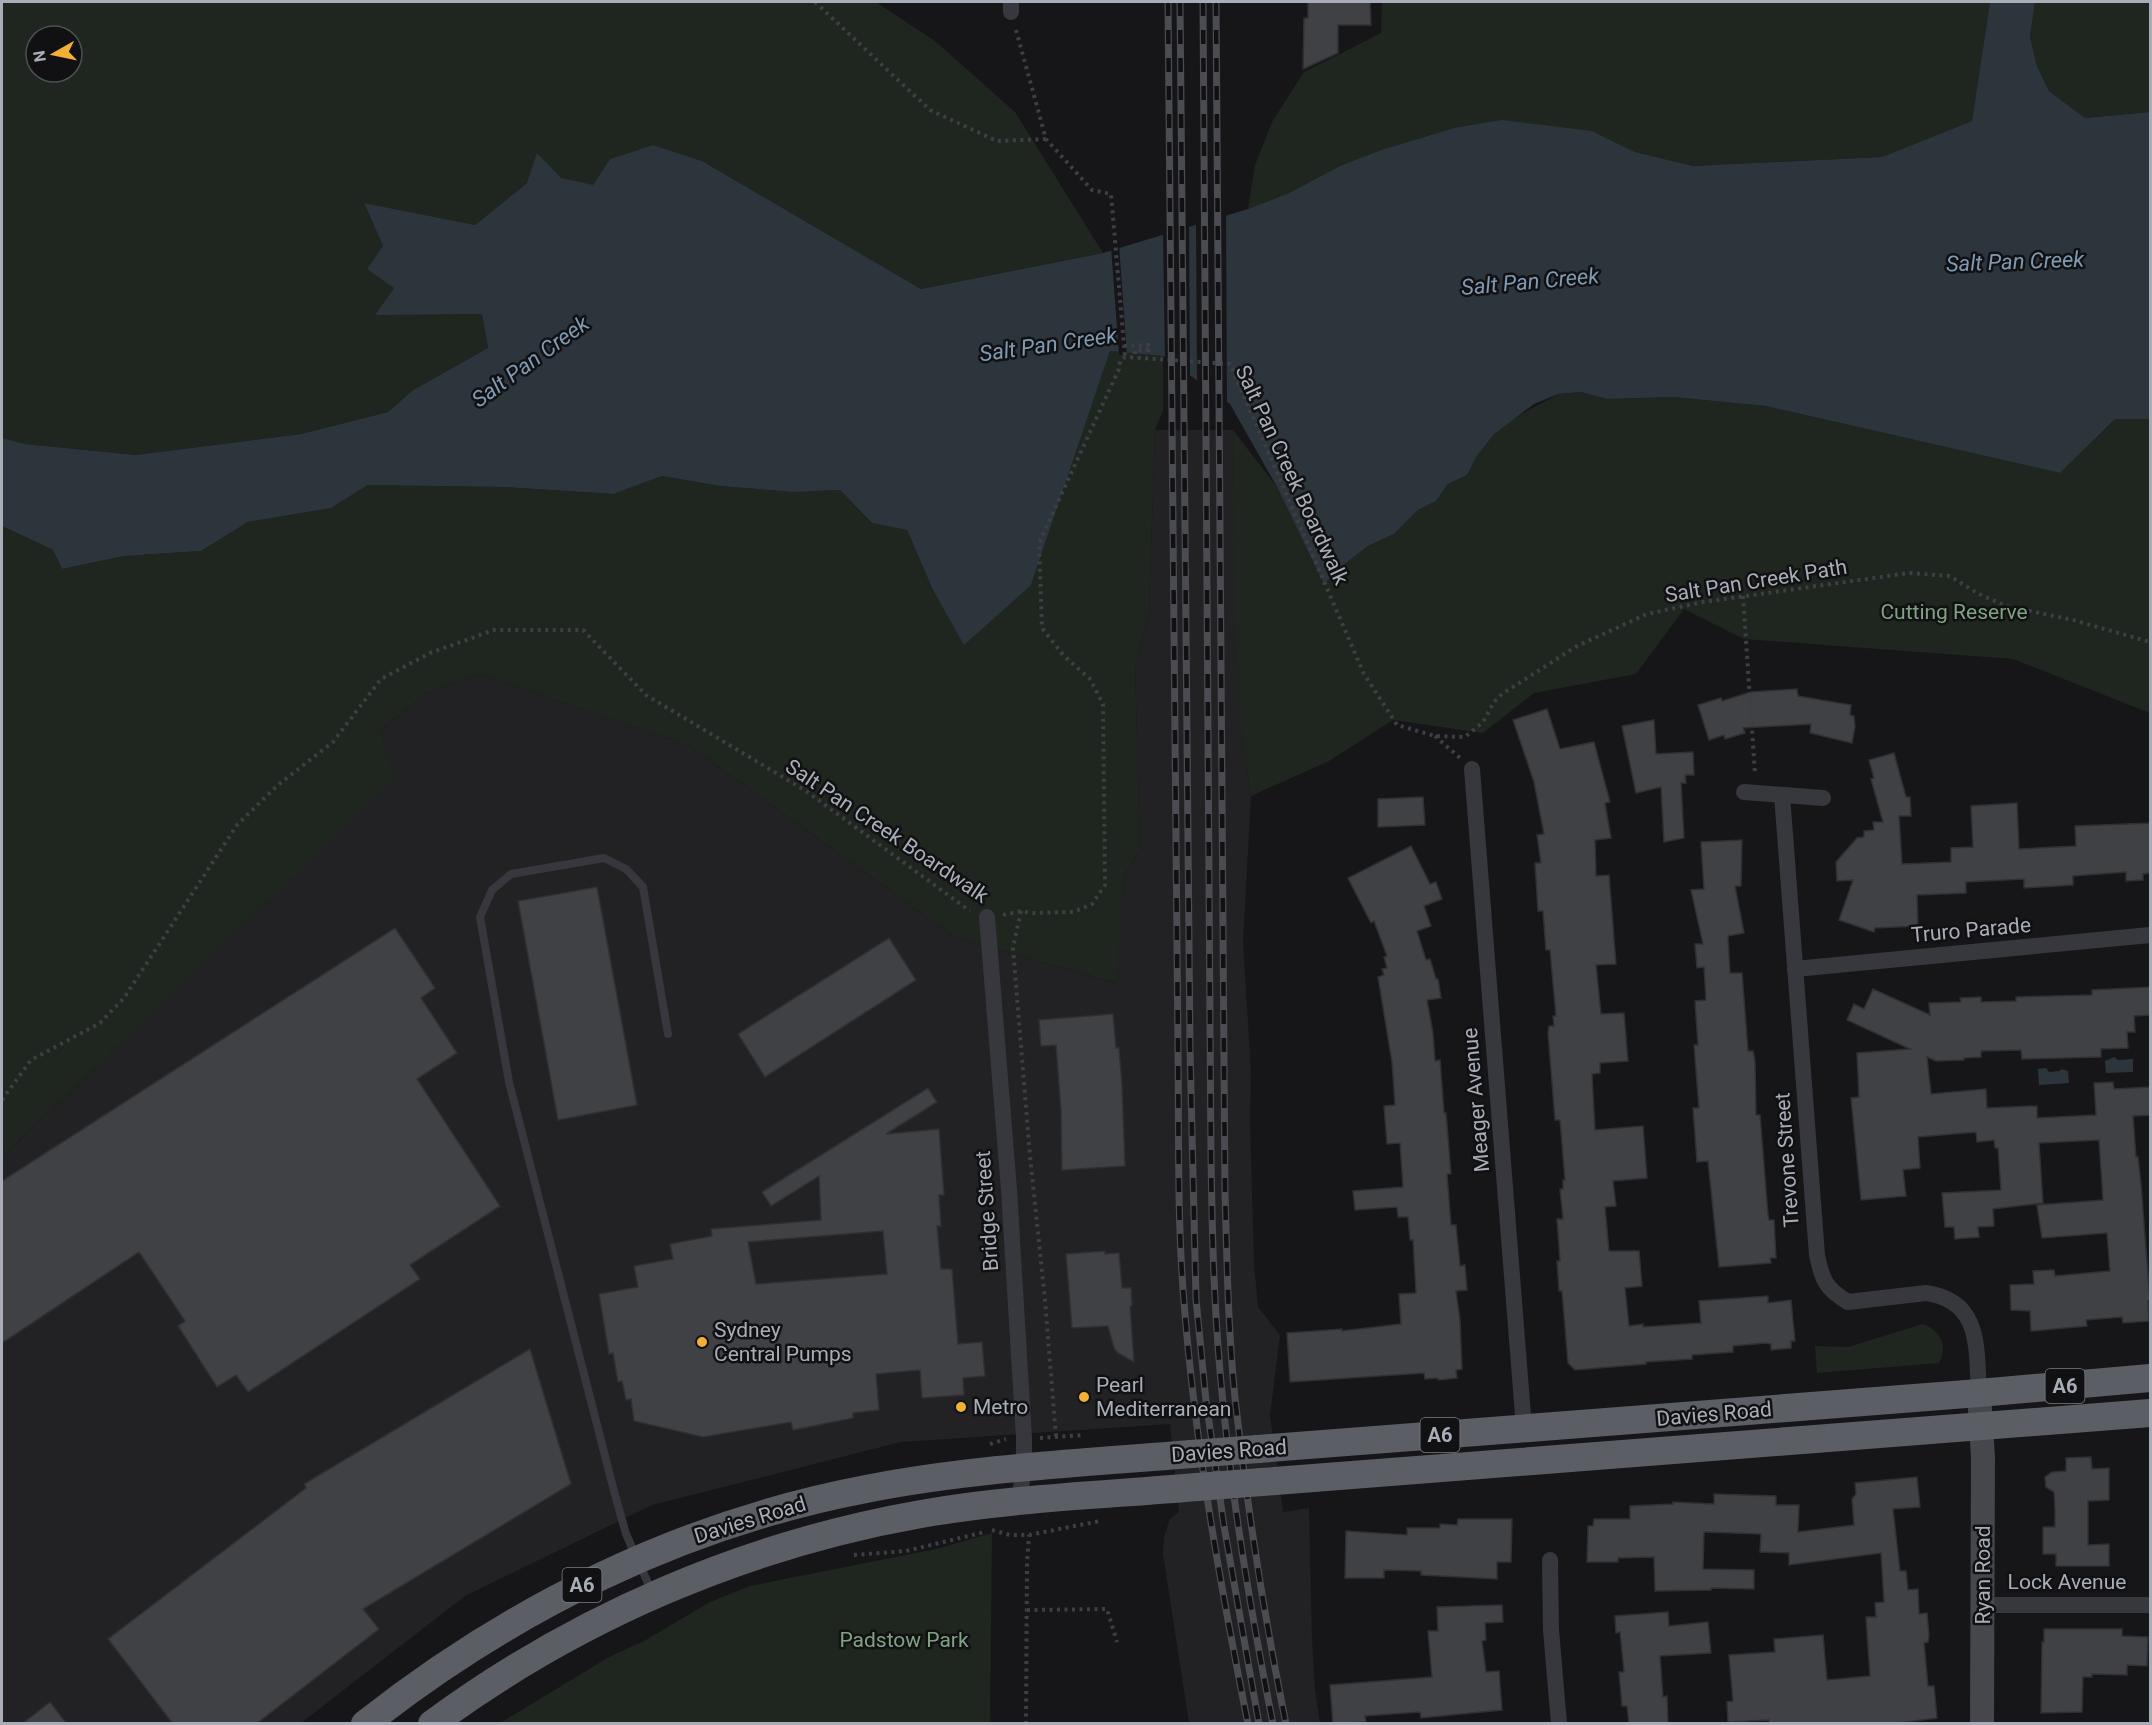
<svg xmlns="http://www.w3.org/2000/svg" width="2152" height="1725" viewBox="0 0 2152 1725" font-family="Roboto,sans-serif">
	<rect width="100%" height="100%" fill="#161618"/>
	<!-- built -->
	<path fill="#222225" d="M1155 430H1233L1237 663 1247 773 1251 796 1243 942 1251 1072 1250 1121 1254 1264 1258 1307 1280 1335 1270 1415 1283 1512 1309 1508 1312 1640 1315 1690 1320 1723H1189L1163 1554 1164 1537 1170 1519 1179 1512 1170 1424 901 1442 652 1505 465 1596 301 1723 2 1724V1157L394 780 380 731 427 692 480 674 690 746 955 937 1115 983 1124 874 1140 850 1135 666 1149 612Z"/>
	<!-- green -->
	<g fill="#1e261f" fill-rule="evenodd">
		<path d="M2 2H876L935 41 1015 112 1103 253 921 289 702 161 653 145 610 159 593 186 561 178 527 183 475 225 364 203 383 246 394 288 376 314H482L488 348 413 390 388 412 301 434 136 455 25 444 2 438ZM36 36H72V72H36Z"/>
		<path d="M1382 2H1990L1972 121 1882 157 1693 166 1635 152 1592 131 1454 128 1381 150 1342 165 1289 193 1248 209 1255 165 1272 122 1304 72 1381 33Z"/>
		<path d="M2035 2H2150V112L2085 118 2049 91 2037 66 2030 37Z"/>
		<path d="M1110 351 1163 356V411L1155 430 1149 612 1135 666 1140 850 1124 874 1116 983 955 937 690 746 480 674 427 692 380 731 395 780 2 1157V526L53 550 62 569 124 556 201 551 248 522 331 508 368 485 503 487 612 494 662 476 720 486 793 492 840 490 872 523 907 530 932 588 1031 585Z"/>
		<path d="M1581 392 1607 399 1673 397 1766 406 2060 473 2115 419H2150V713L2013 659 1744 639 1684 609 1636 674 1534 693 1483 733 1393 720 1329 761 1251 796C1230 676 1235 551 1233 430L1277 487 1324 584 1346 563 1368 546 1394 534 1418 510 1436 501 1448 484 1467 475 1477 456 1493 434 1513 419 1558 394Z"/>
		<path d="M1923 1324C1939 1330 1949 1345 1939 1363L1817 1373 1815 1346 1848 1347Z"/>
		<path d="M992 1533 990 1723H500L609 1657 644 1641 710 1602 750 1586 936 1549Z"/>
	</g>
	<!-- water -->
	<g fill="#2c353c">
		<path d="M1990 2H2035L2030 37 2037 66 2049 91 2085 118 2150 112V419H2115L2060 473 1766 406 1673 397 1607 399 1581 392 1558 394 1534 404 1494 434 1477 456 1467 475 1448 484 1436 501 1418 510 1394 534 1368 546 1346 563 1324 584 1277 487 1230 404 1163 356 1110 351 1031 585 964 645 932 588 907 530 872 523 840 490 793 492 720 486 662 476 613 494 503 487 368 485 331 508 248 522 201 551 124 556 62 569 53 550 2 526V438L25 444 136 455 301 434 388 412 413 390 488 348 482 314 375 315 394 288 367 269 383 246 364 203 475 225 527 183 537 153 561 178 593 185 610 159 653 145 702 161 921 289 1103 253 1248 209 1289 193 1342 165 1381 150 1454 128 1502 120 1592 131 1635 152 1693 166 1882 157 1972 121Z"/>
		<path d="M2114 1057 2118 1060 2133 1059V1072L2106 1073 2105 1061Z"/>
		<path d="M2046 1068 2049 1072 2060 1071 2061 1069 2068 1071 2069 1083 2039 1085 2038 1069Z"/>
	</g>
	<!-- pier -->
	<g fill="#161618">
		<path d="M1226 212 1227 405 1197 384 1196 221Z"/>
		<path d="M1189 224 1190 379 1165 361 1163 231Z"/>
		<path d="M1119 245 1127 355H1119L1111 247Z"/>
	</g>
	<!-- building -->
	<g fill="#404145" stroke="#303034" stroke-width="1.5" fill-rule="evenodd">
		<path d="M1308 2H1370L1371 25H1338V53L1303 69 1304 18H1308Z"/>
		<path d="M1797 689 1798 696 1851 705 1850 715 1854 716 1855 727 1852 743 1810 733 1811 724 1743 728 1745 733 1725 739 1724 735 1709 740 1698 705 1721 698 1722 701 1751 692Z"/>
		<path d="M1547 709 1560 749 1594 742 1610 802 1605 803 1611 838 1595 840 1596 876 1609 875 1616 964 1596 965 1601 1014 1624 1013 1628 1061 1600 1063V1073L1592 1074 1595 1130 1643 1126 1647 1178 1613 1181 1616 1206 1605 1207 1609 1251H1639L1642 1286 1625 1288 1629 1326 1643 1324V1327L1701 1323 1699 1301 1768 1296V1303L1791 1300 1795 1341H1791V1348L1771 1350V1344L1766 1343 1733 1346V1352L1692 1355V1359L1646 1362V1364L1575 1370 1568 1363 1562 1291H1559L1557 1261H1560L1557 1219H1563L1560 1189H1563V1180H1565L1560 1120H1555L1548 1033 1549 1026H1554L1553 1016H1556L1550 950H1546L1543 911H1538L1535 863H1541L1537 835 1544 834 1534 782 1513 720Z"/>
		<path d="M1654 720 1656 754 1693 752 1694 775H1685L1686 783H1681L1684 838 1664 842 1661 787 1636 793 1622 726Z"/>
		<path d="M1894 753 1906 797H1910L1911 816H1899L1902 864 1951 862V848L1973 847 1971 806 2017 803 2019 849 2076 846 2075 826 2151 823V873L2143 874V880L2126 881V872L2073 876V885L2024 888V879L1966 882V893L1917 895 1918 926 1875 928 1874 932 1839 920 1853 880 1837 881 1836 862 1857 838 1864 837V831L1874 830 1873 822H1883L1871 779 1874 778 1869 760Z"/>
		<path d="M1423 797 1425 825 1378 827V799Z"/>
		<path d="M1742 840 1741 886H1735L1744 933 1728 936 1730 973H1742L1748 1051H1753L1755 1061 1756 1115H1760L1768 1215 1769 1220H1774L1776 1258H1770L1771 1263 1719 1267 1708 1161 1697 1162 1693 1108H1699L1694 1045H1698L1695 1001 1706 1000 1704 967 1697 968 1695 944H1703L1691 890 1704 889 1701 842Z"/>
		<path d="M1411 846 1430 884 1436 882 1442 899 1424 906 1431 926 1417 931 1426 960 1430 959 1436 979H1438L1441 998 1427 1000 1433 1033 1435 1061 1440 1060 1444 1113H1446L1451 1174H1447L1451 1225H1456L1460 1266 1465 1265 1467 1290 1456 1291 1460 1320 1462 1369 1456 1370 1457 1378 1438 1380V1378L1425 1379 1424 1373 1290 1382 1287 1333 1342 1329V1331L1401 1324 1399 1294 1416 1293 1413 1240H1410L1408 1217H1398L1397 1207 1355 1210 1353 1191 1403 1187 1400 1143 1387 1144 1384 1106 1395 1105 1392 1062 1378 977 1384 975 1382 969 1387 968 1384 957 1387 956 1374 921 1371 923 1348 878Z"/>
		<path d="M597 887 637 1105 558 1120 518 901Z"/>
		<path d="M395 928 435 988 421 998 457 1053 417 1079 500 1206 410 1265 420 1279 248 1392 236 1375 217 1387 178 1326 185 1321 139 1252 2 1343V1181Z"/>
		<path d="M889 938 916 980 765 1077 738 1034Z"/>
		<path d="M2151 987V1015L2134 1016 2135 1032H2127L2128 1048 2101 1049V1057L2022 1059 2021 1050 1981 1051V1057L1964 1058V1060L1936 1061 1927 1057 1931 1094 1986 1089 1987 1108 2037 1106V1118L2096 1115 2094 1083 2113 1082 2114 1089 2151 1087V1115L2133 1116 2136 1157H2138L2141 1184 2150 1301H2148L2149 1321 2123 1323 2122 1317 2086 1320 2087 1326 2031 1331 2030 1311 2011 1310 2010 1285 2034 1284 2033 1271 2054 1270 2055 1276 2110 1271 2107 1233 2042 1238 2037 1205 2103 1200 2099 1140 2039 1143 2043 1203 1993 1209 1994 1226 1978 1227 1979 1237 1955 1239 1954 1227H1945L1942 1193 2001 1190 1998 1148H1995L1994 1140 1977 1142 1976 1132 1918 1137 1920 1168 1903 1170 1906 1196 1861 1200 1851 1098 1859 1097 1857 1053 1910 1049 1847 1020 1854 1004 1864 1009 1873 989 1930 1015 1929 1003 1961 1002 1960 998 1981 997V1002L2016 1001V997L2092 995V990Z"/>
		<path d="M1113 1014 1116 1048H1119L1122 1085 1125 1166 1062 1170 1061 1111 1056 1045 1041 1046 1039 1020Z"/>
		<path d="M928 1088 937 1102 886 1134 939 1129 944 1195H939L941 1226H937L941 1269H952L958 1344 982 1342 985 1376 963 1378 964 1395 922 1398 920 1370 876 1374 879 1410 853 1413V1418L793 1430 791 1422 703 1437 634 1421 631 1399 626 1400 622 1381 618 1382 613 1353 609 1354 599 1294 638 1287 634 1266 673 1259 670 1244 712 1236 711 1229 821 1220 819 1176 771 1206 762 1192ZM883 1231 887 1274 756 1284 748 1242Z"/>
		<path d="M1105 1251V1254L1119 1253 1122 1288H1131L1132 1306H1130L1134 1362 1118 1353 1114 1348 1108 1326 1072 1328 1066 1254Z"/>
		<path d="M530 1349 571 1484 363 1609 379 1629 256 1724H173L108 1639 306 1488 304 1484Z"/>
		<path d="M2091 1457 2092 1469 2109 1468V1500L2088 1501V1545L2109 1544V1566H2056V1554H2043V1527H2055V1510L2054 1492 2046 1487 2045 1477 2052 1472 2066 1471V1458Z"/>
		<path d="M1917 1477 1920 1507 1893 1509 1900 1571H1906L1908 1590 1918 1589 1919 1614 1927 1613 1929 1635 1928 1642 1924 1643 1928 1686H1934L1937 1718 1891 1724H1769V1720L1728 1722 1727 1702 1733 1701 1729 1655 1775 1652 1774 1639 1823 1635 1827 1680 1870 1676 1866 1617H1876L1875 1603 1884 1602 1881 1553 1789 1565V1553L1760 1552 1761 1534 1704 1532 1703 1569 1754 1570V1589L1711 1588V1590L1655 1591 1654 1557 1618 1558V1562H1587L1588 1526H1593L1594 1519H1630V1506L1673 1504V1502L1714 1504V1494L1776 1496V1505H1799L1798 1532 1854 1525 1852 1499 1856 1494 1855 1483Z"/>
		<path d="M1458 1519H1512L1511 1562H1497V1579L1421 1575V1571L1384 1570V1578H1345L1346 1531 1407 1535V1528H1440V1524L1457 1525Z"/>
		<path d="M1502 1605 1503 1622 1485 1623 1486 1640 1482 1641 1486 1672 1499 1671 1502 1710 1421 1718 1420 1712 1365 1716 1366 1722 1333 1724 1330 1685 1432 1677 1428 1631H1438L1437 1607Z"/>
		<path d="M1668 1612 1669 1626 1708 1622 1711 1653 1660 1656 1663 1697 1667 1696 1668 1724H1629L1627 1706H1622L1619 1672H1624L1620 1632 1616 1633 1615 1616Z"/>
		<path d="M2044 1629H2122V1636L2148 1637 2147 1666 2127 1665V1675L2092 1674V1677H2083L2082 1712 2041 1713 2042 1642H2044Z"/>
		<path d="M50 1702 67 1724H22Z"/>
	</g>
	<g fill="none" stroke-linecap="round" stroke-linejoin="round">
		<!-- path -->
		<g stroke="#3d3f44" stroke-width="4" stroke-dasharray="3 4.5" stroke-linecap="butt">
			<path d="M815 2 930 110 997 141 1046 139"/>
			<path d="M1016 30 1046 139 1092 190 1111 194 1125 357"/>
			<path d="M1124 346 1149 345V350H1135V358"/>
			<path d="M1743 596 1755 774"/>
			<path d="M1435 736 1460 758"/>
			<path d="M1021 911 1013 948 1030 1156 1045 1300 1056 1437"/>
			<path d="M1003 915 1021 911 1031 913 1073 912 1092 904 1105 885 1103 704 1090 679 1063 655 1042 628 1039 543 1119 369 1120 361 1125 357 1230 364 1364 674 1397 725 1435 736 1465 737 1483 722 1494 702 1502 694 1577 646 1647 614 1703 602 1909 573 1950 576 1977 593 2006 606 2073 620 2150 642"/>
			<path d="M2 1100 31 1060 100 1023 124 998 237 825 278 785 333 742 381 679 430 653 494 630H583L646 695 806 791 970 911"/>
			<path d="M1040 1438 1084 1435"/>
			<path d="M990 1444 1006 1439"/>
			<path d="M992 1530 1010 1535H1029L1100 1521"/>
			<path d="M854 1555 906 1551 985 1532"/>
			<path d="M1027 1610 1107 1609 1117 1642"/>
			<path d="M1026 1724 1027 1563 1029 1535"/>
		</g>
		<!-- service -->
		<path stroke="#37383d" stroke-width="8" d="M652 1592 626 1534 614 1491 509 1082 480 917 492 890 511 874 604 858 626 869 643 887 668 1034"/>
		<!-- minor -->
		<g stroke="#37383d" stroke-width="16">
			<path d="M1011 2V12"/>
			<path d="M1472 769 1524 1428"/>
			<path d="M1744 792 1823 798"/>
			<path d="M1782 795 1817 1255C1822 1280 1826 1289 1848 1302L1926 1293C1982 1301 1976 1348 1979 1393"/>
			<path d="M987 917 1009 1190 1024 1438V1467L1019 1502"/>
			<path d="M1795 969 2150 935"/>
			<path d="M1550 1560 1551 1630 1559 1724"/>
			<path d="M1983 1605H2150"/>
		</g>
		<!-- secondary -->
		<path stroke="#45474d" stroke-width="24" d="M1979 1393 1983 1458 1982 1724"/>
		<!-- trunk -->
		<g stroke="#5b5e65" stroke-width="28">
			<path d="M1258 1449 1979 1393 2150 1378"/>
			<path d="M1262 1482 2150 1413"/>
			<path d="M365 1724C512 1608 682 1524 866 1489 973 1468 1082 1463 1191 1454"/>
			<path d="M432 1724C577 1617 745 1545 921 1514 1012 1498 1105 1495 1197 1487"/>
		</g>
		<!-- rail casing -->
		<g stroke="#4a4c52" stroke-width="7">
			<g id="rail">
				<path d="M1168 2 1178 1048C1179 1133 1177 1218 1184 1302 1195 1444 1220 1584 1248 1724"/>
				<path d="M1180 2 1190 1048 1196 1299 1206 1401 1224 1526 1259 1724"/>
				<path d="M1203 2 1210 1025C1211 1115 1210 1206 1215 1297 1222 1440 1245 1583 1273 1724"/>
				<path d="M1216 2 1225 1193C1227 1261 1228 1330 1235 1398 1247 1507 1264 1616 1286 1724"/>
			</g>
		</g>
		<!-- rail -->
		<use href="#rail" stroke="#111113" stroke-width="4.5" stroke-dasharray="14" stroke-linecap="butt"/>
		<!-- trunk-bridge -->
		<g stroke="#5b5e65" stroke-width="28">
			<path d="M1191 1454 1258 1449"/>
			<path d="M1197 1487 1262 1482"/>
		</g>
	</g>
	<!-- markers -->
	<g fill="#f2b134" stroke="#111113" stroke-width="2">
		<circle cx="702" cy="1342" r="6"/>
		<circle cx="1084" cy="1397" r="6"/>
		<circle cx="961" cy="1407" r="6"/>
	</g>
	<g text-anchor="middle" stroke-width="5" stroke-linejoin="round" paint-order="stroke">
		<!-- shield labels -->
		<g fill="#111113" stroke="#7b7e86" stroke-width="1.5">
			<rect x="2045.5" y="1369" width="39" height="34" rx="4.5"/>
			<rect x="1420.5" y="1418" width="39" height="34" rx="4.5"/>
			<rect x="562.5" y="1568" width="39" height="34" rx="4.5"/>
		</g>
		<g font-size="20" font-weight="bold" fill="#a8adb8">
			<text x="2065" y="1393">A6</text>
			<text x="1440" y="1442">A6</text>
			<text x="582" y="1592">A6</text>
		</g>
		<!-- street labels -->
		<g font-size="21" fill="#a8adb8" stroke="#111113">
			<text transform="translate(1292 475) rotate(65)" y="7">Salt Pan Creek Boardwalk</text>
			<text transform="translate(1756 581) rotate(-9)" y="7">Salt Pan Creek Path</text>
			<text transform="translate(887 831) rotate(34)" y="7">Salt Pan Creek Boardwalk</text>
			<text transform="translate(1971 930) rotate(-5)" y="7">Truro Parade</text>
			<text transform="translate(1476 1100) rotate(-95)" y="7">Meager Avenue</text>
			<text transform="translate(1787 1160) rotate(-94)" y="7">Trevone Street</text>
			<text transform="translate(987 1211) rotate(-94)" y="7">Bridge Street</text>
			<text transform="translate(1714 1414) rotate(-5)" y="7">Davies Road</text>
			<text transform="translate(1229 1451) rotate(-4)" y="7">Davies Road</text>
			<text transform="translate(750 1520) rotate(-17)" y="7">Davies Road</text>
			<text transform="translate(1983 1575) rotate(-90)" y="7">Ryan Road</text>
			<text x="2067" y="1589">Lock Avenue</text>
		</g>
		<!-- park labels -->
		<g font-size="21" fill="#7fa381" stroke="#111113">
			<text x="1954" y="619">Cutting Reserve</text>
			<text x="904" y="1647">Padstow Park</text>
		</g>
		<!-- poi labels -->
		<g font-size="21" fill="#a8adb8" stroke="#111113" text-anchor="start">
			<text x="714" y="1337">Sydney<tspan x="714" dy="24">Central Pumps</tspan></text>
			<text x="1096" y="1392">Pearl<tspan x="1096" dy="24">Mediterranean</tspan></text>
			<text x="973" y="1414">Metro</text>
		</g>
		<!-- water labels -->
		<g font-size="22" font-style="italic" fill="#7f9bb3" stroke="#111113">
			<text transform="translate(2015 261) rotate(-2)" y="8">Salt Pan Creek</text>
			<text transform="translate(1530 281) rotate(-5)" y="8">Salt Pan Creek</text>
			<text transform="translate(1048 344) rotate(-8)" y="8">Salt Pan Creek</text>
			<text transform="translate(530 361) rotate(-36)" y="8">Salt Pan Creek</text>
		</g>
	</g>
	<!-- border -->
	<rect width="2152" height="1725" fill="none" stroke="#a8adb8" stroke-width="6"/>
	<!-- north arrow -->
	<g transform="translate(54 54) rotate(261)"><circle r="28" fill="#111113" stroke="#4d4f55" stroke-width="1.5"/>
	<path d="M0-4.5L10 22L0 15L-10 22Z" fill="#f2b134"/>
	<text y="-9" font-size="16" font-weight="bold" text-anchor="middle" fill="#a8adb8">N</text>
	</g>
</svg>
